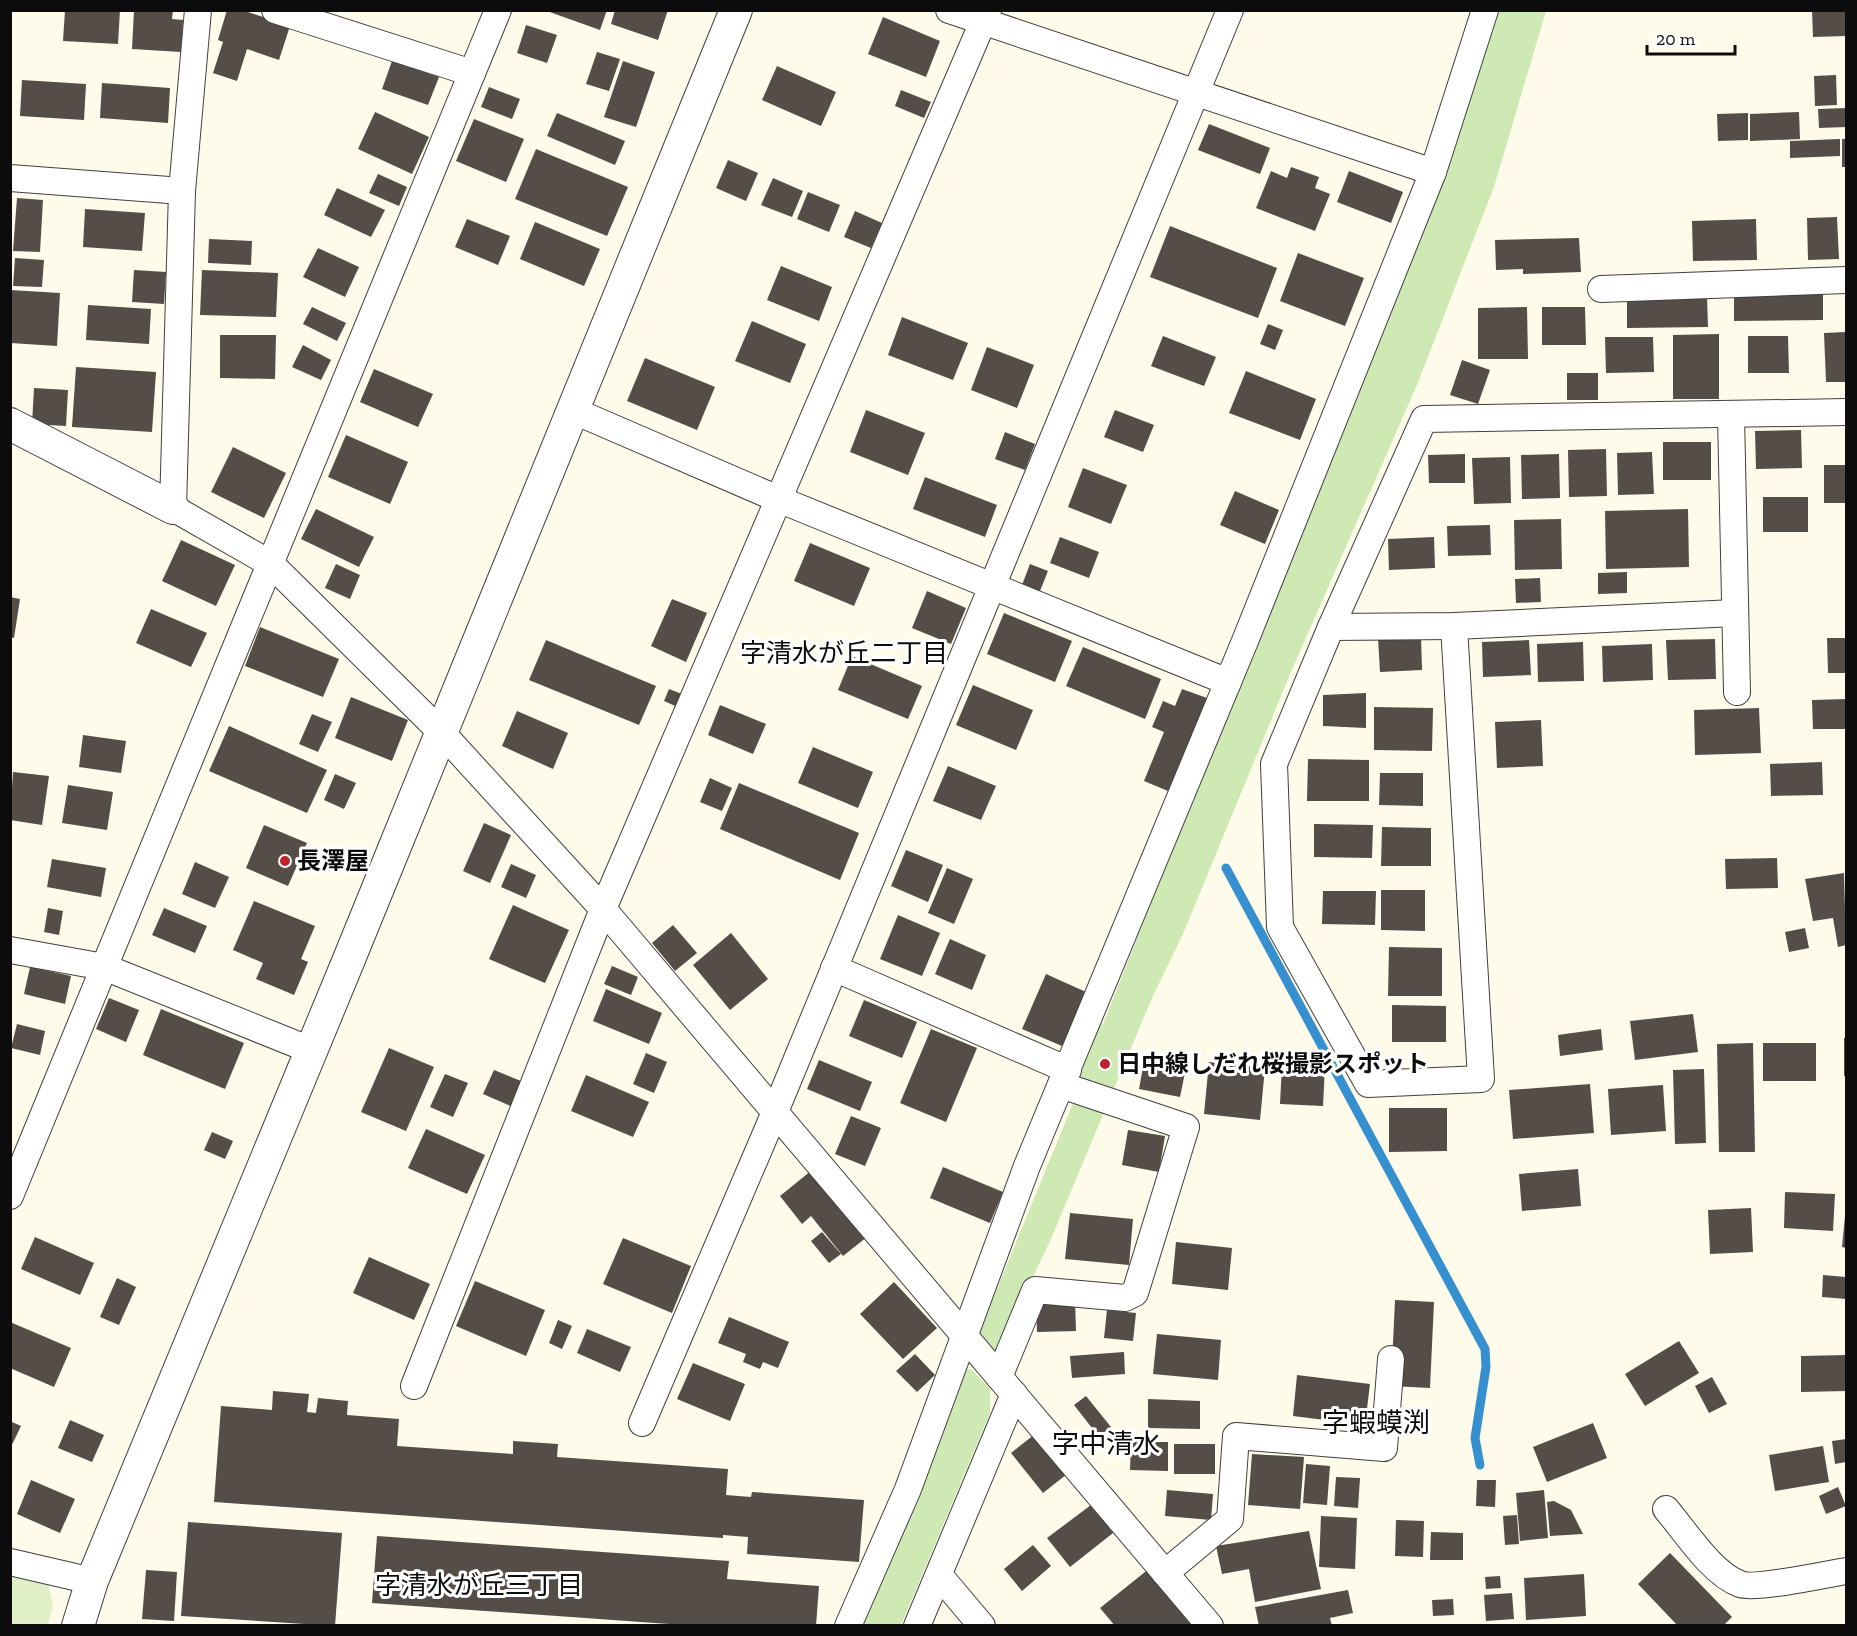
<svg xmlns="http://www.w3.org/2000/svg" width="1857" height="1636" viewBox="0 0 1857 1636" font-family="'Zilla Slab','Noto Sans JP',serif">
	<rect width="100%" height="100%" fill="#fffbeb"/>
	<!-- green -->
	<g fill="#cfe9b5">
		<path d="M1492 11H1546L1494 187 1417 385 1291 672 1183 934 1152 998 1051 1239 996 1355 978 1335 985 1318 1076 1096 1074 1082 1098 1022 1103 1024 1182 826Z"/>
		<path d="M971 1369 990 1389V1413L901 1625 858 1626 961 1370Z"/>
	</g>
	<!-- pitch -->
	<path fill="#e1f0c7" d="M10 1573 47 1580 53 1605 48 1625H11Z"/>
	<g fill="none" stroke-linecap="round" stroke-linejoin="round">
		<!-- stream -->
		<path stroke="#368fce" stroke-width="9" d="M1226 868 1485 1349 1486 1367 1475 1438 1480 1465"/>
	</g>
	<!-- building -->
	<g fill="#554d48">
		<path d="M65 10H120L118 44 63 41Z"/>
		<path d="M134 10H173L172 19 183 20 181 52 132 49Z"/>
		<path d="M227 10H242L290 26 279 60 247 49 237 81 213 73 223 42 218 40Z"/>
		<path d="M544 10H607L600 30Z"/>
		<path d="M615 10H668L658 40 611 24Z"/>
		<path d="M1812 10H1846V36L1813 37Z"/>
		<path d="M883 17 940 41 926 77 868 54Z"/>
		<path d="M526 25 557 35 547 63 517 53Z"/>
		<path d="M597 52 620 59 609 91 586 84Z"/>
		<path d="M392 61 439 77 428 105 382 89Z"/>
		<path d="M623 61 655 72 636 127 604 117Z"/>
		<path d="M777 66 836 92 821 126 762 100Z"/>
		<path d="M1836 75 1837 105 1815 106 1814 76Z"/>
		<path d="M22 80 86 84 84 120 20 116Z"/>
		<path d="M102 83 170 88 168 123 100 118Z"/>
		<path d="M489 87 520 99 512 119 481 107Z"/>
		<path d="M901 90 931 102 924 118 895 106Z"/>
		<path d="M1846 108V127L1819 128 1818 109Z"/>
		<path d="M375 112 429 137 412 174 358 149Z"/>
		<path d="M1799 112 1800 139 1750 141V114Z"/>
		<path d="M557 113 625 141 615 165 547 136Z"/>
		<path d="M1748 113V140L1718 141 1717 114Z"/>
		<path d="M474 119 524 139 506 182 456 161Z"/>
		<path d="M1209 124 1270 148 1260 174 1198 150Z"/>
		<path d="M1840 139V156L1790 158V141Z"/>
		<rect x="1842" y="139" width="4" height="28"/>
		<path d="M536 149 628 187 607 236 515 199Z"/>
		<path d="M728 160 758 173 746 201 716 188Z"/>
		<path d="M1291 167 1319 177 1315 188 1330 194 1315 231 1256 208 1271 171 1287 178Z"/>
		<path d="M1349 171 1403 192 1391 223 1337 202Z"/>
		<path d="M378 174 407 187 399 206 369 193Z"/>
		<path d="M773 178 803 191 792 217 761 205Z"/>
		<path d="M337 188 385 210 371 237 324 215Z"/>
		<path d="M808 192 840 205 829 232 797 219Z"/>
		<path d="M17 198 43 200 40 252 13 251Z"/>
		<path d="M85 209 145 213 142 251 83 247Z"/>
		<path d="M855 211 882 223 871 248 844 237Z"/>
		<path d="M1837 217 1839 259 1808 260 1807 218Z"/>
		<path d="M467 219 510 236 498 265 455 247Z"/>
		<path d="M1756 219 1757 260 1693 261 1692 221Z"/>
		<path d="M535 222 600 249 584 286 520 259Z"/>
		<path d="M1170 226 1277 268 1258 318 1150 277Z"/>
		<path d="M1579 238 1581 272 1523 274V269L1496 270 1495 240Z"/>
		<path d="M209 239 252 241 251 265 208 263Z"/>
		<path d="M318 248 359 267 345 297 303 277Z"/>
		<path d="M1298 253 1364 278 1345 326 1280 301Z"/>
		<path d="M15 258 44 260 42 287 13 286Z"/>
		<path d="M781 266 832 287 819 321 767 300Z"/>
		<path d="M134 270 166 272 164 304 132 302Z"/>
		<path d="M202 270 278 273 276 317 200 315Z"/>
		<path d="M10 290 60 293 57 346 10 343Z"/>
		<path d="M1823 291V320L1734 321V292Z"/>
		<path d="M1707 296 1708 327 1627 328V297Z"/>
		<path d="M88 305 151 309 149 344 86 340Z"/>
		<path d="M312 307 346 323 337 341 303 324Z"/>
		<path d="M1527 307 1528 359H1478V308Z"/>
		<path d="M1542 307H1585L1586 345H1542Z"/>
		<path d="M902 317 968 343 953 380 888 355Z"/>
		<path d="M752 321 806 344 790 383 735 361Z"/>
		<path d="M1268 324 1283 330 1275 350 1260 344Z"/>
		<path d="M1846 332V382H1826L1824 333Z"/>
		<path d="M1719 334V399H1673V335Z"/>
		<path d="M220 335H276L275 379 220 378Z"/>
		<path d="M1163 336 1216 357 1204 386 1151 366Z"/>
		<path d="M1748 336H1788L1789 373H1748Z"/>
		<path d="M1605 337H1653L1654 372 1606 373Z"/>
		<path d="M303 345 331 360 321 380 292 367Z"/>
		<path d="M987 347 1034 365 1017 408 971 390Z"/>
		<path d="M645 358 715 387 697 430 627 401Z"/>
		<path d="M1462 360 1490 370 1478 404 1450 395Z"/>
		<path d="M76 367 156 372 152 432 72 427Z"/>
		<path d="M374 369 433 394 418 427 360 402Z"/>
		<path d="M1246 371 1316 399 1300 440 1229 413Z"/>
		<rect x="1567" y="373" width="31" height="27"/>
		<path d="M34 388 68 390 66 426 32 424Z"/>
		<path d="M866 410 925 433 908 475 850 452Z"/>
		<path d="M1115 410 1154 425 1143 452 1104 437Z"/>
		<path d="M1801 430 1802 468 1756 469 1755 431Z"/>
		<path d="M1005 432 1035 444 1025 470 995 459Z"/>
		<path d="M346 435 408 462 390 504 328 477Z"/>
		<rect x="1663" y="442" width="48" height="38"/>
		<path d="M233 447 286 473 264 518 211 492Z"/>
		<path d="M1606 449 1607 496 1569 497 1568 450Z"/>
		<path d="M1652 452 1654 494 1618 495 1617 453Z"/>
		<path d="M1465 454V483H1429L1428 455Z"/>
		<path d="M1559 454 1560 498 1522 499 1521 455Z"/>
		<path d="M1510 457 1511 503 1474 504 1472 458Z"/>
		<rect x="1824" y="465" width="22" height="38"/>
		<path d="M1083 468 1127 485 1111 524 1068 507Z"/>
		<path d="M925 477 997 505 985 537 913 509Z"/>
		<path d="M1235 491 1279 510 1265 544 1220 525Z"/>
		<rect x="1763" y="497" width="45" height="35"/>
		<path d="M316 509 374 537 359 567 301 539Z"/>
		<path d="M1688 509 1689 567 1606 569 1605 511Z"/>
		<path d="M1561 519 1562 569 1515 570 1514 520Z"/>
		<path d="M1490 525 1491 555 1448 556 1447 526Z"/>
		<path d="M1060 537 1099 552 1089 578 1050 563Z"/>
		<path d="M1434 537 1435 568 1389 570 1388 539Z"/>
		<path d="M181 540 235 565 216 606 162 581Z"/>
		<path d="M810 543 870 568 854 606 794 581Z"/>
		<path d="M336 564 360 575 350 599 325 588Z"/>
		<path d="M1030 564 1048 571 1040 591 1022 585Z"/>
		<path d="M1627 572V593L1598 594V573Z"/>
		<path d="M1540 578 1541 602 1516 603 1515 579Z"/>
		<path d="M927 591 966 608 951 644 912 628Z"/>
		<path d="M10 597 20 599 14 638 10 637Z"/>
		<path d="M672 599 707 613 686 662 651 646Z"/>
		<path d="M151 609 207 633 191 667 136 643Z"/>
		<path d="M1004 613 1072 641 1055 682 987 654Z"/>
		<path d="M260 627 339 659 323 697 245 666Z"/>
		<path d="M1421 635 1422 670 1380 672 1378 638Z"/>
		<path d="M1827 638H1846V673H1828Z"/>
		<path d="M1715 639 1716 679 1668 680 1666 640Z"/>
		<path d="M546 640 656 686 639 725 529 680Z"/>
		<path d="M1529 640 1531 675 1483 677 1482 642Z"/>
		<path d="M1583 642 1584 681 1538 682 1537 644Z"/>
		<path d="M1652 644 1653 680 1603 682 1602 646Z"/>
		<path d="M1083 647 1161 679 1145 719 1066 686Z"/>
		<path d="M852 656 922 686 908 719 838 690Z"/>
		<path d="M973 685 1033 710 1016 750 956 725Z"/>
		<path d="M669 689 687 696 682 709 664 701Z"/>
		<path d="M1182 689 1207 698 1168 791 1144 781 1164 732 1152 727 1163 701 1175 706Z"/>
		<path d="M1366 693V728L1323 726V695Z"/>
		<path d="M351 697 408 720 392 761 335 738Z"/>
		<path d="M1846 699V729H1813L1812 700Z"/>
		<path d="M720 705 766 724 753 754 708 735Z"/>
		<path d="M1374 707 1433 708 1432 751 1374 750Z"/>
		<path d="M1759 708 1761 753 1695 755 1694 710Z"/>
		<path d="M517 711 568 733 553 769 502 746Z"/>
		<path d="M312 714 332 722 318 752 299 744Z"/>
		<path d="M1541 720 1543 766 1497 768 1495 722Z"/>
		<path d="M229 726 327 770 307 813 209 771Z"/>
		<path d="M83 735 126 741 121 773 79 767Z"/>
		<path d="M813 747 873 772 858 808 798 783Z"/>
		<path d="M1308 759 1369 760V801H1307Z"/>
		<path d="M1822 762 1823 795 1771 796 1770 764Z"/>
		<path d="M948 766 996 786 981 820 933 801Z"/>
		<path d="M13 772 49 776 42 825 10 820Z"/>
		<path d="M1380 773H1423V806L1379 805Z"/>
		<path d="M335 774 356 783 344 809 324 800Z"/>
		<path d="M710 778 732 788 722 811 700 802Z"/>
		<path d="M739 783 859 833 840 880 720 829Z"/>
		<path d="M68 785 113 792 107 830 62 823Z"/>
		<path d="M484 823 511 835 490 883 463 871Z"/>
		<path d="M1314 824 1373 825 1372 858 1314 857Z"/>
		<path d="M264 825 307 843 288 886 246 868Z"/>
		<path d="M1382 827 1431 828V866H1381Z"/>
		<path d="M906 850 943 865 928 902 891 886Z"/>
		<path d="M1777 858 1778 888 1726 889 1725 859Z"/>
		<path d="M52 859 106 868 101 897 47 887Z"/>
		<path d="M195 862 229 877 215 908 182 894Z"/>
		<path d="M511 864 536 875 526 898 501 887Z"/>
		<path d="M947 868 973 879 954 924 928 913Z"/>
		<path d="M1844 873 1846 945 1838 947 1833 918 1813 921 1805 879Z"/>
		<path d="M1381 890H1425V931L1381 930Z"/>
		<path d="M1323 891H1376L1375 925 1322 924Z"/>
		<path d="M254 901 315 926 301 959 308 962 294 995 256 979 263 963 233 950Z"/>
		<path d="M513 905 569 930 545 983 489 959Z"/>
		<path d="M48 908 63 911 59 935 44 932Z"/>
		<path d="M164 908 207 926 195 953 152 935Z"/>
		<path d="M898 915 940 933 922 976 880 959Z"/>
		<path d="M673 925 697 953 675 971 652 943Z"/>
		<path d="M1805 928 1809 948 1789 952 1785 932Z"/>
		<path d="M731 933 768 979 730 1010 693 965Z"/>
		<path d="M950 939 986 955 972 990 935 974Z"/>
		<path d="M1389 947 1442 948V996H1388Z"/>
		<path d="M612 966 638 977 631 995 604 984Z"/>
		<path d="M30 967 71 976 65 1004 24 994Z"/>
		<path d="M1046 974 1086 992 1062 1046 1022 1029Z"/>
		<path d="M606 989 662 1013 649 1044 593 1021Z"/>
		<path d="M109 998 139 1010 126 1042 96 1029Z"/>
		<path d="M864 1000 917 1022 902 1058 849 1036Z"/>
		<path d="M1392 1005 1446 1006V1042H1392Z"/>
		<path d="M161 1009 244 1043 225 1089 143 1055Z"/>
		<path d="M1693 1014 1698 1052 1635 1060 1630 1021Z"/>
		<path d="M17 1024 45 1031 40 1055 11 1048Z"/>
		<path d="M931 1029 977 1048 946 1122 900 1103Z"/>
		<path d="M1601 1029 1603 1050 1560 1056 1558 1035Z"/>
		<rect x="1844" y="1038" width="2" height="38"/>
		<path d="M1753 1043 1755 1152H1719L1717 1044Z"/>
		<rect x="1763" y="1043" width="53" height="38"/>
		<path d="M389 1048 434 1067 406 1131 361 1112Z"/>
		<path d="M646 1053 667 1062 654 1093 633 1084Z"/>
		<path d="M1145 1056 1187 1063 1180 1097 1139 1089Z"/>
		<path d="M819 1060 872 1082 860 1111 807 1089Z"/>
		<path d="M1209 1062 1265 1068 1260 1120 1204 1114Z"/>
		<path d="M1282 1064 1325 1066 1323 1106 1280 1104Z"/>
		<path d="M1704 1069 1706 1143 1675 1144 1673 1070Z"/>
		<path d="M494 1070 526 1083 515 1108 483 1094Z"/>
		<path d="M445 1074 468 1083 453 1117 430 1107Z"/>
		<path d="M586 1075 649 1102 633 1137 571 1111Z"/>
		<path d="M1590 1084 1594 1133 1513 1139 1509 1090Z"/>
		<path d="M1663 1085 1666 1131 1611 1135 1608 1089Z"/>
		<path d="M1389 1108H1447V1151L1389 1152Z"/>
		<path d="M851 1116 881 1128 865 1166 835 1154Z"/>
		<path d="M426 1129 485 1155 467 1194 408 1168Z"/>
		<path d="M1128 1130 1165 1136 1159 1172 1122 1165Z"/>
		<path d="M212 1132 233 1141 225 1159 204 1150Z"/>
		<path d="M943 1167 1003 1192 990 1223 930 1198Z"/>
		<path d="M1578 1169 1581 1206 1522 1211 1519 1174Z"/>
		<path d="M812 1170 867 1237 843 1256 811 1216 802 1224 780 1196Z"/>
		<path d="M1785 1192 1835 1194 1833 1231 1784 1228Z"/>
		<path d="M1751 1208 1753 1252 1710 1254 1708 1210Z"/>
		<path d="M1070 1213 1133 1219 1129 1265 1065 1259Z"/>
		<path d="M1845 1216H1846V1248L1842 1247Z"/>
		<path d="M822 1232 841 1254 829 1263 811 1241Z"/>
		<path d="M35 1237 94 1263 80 1295 21 1269Z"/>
		<path d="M623 1238 691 1266 672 1313 603 1284Z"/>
		<path d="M1176 1242 1232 1248 1228 1290 1172 1284Z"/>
		<path d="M369 1257 430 1284 414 1320 353 1293Z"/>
		<path d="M1823 1275 1846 1277V1299L1822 1297Z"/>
		<path d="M117 1278 136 1287 119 1325 100 1317Z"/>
		<path d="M475 1281 545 1310 526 1356 456 1326Z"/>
		<path d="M894 1282 937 1328 903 1359 860 1314Z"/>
		<path d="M1075 1300 1076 1331 1037 1332 1036 1302Z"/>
		<path d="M1395 1300 1434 1302 1430 1388 1391 1386Z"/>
		<path d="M1107 1310 1136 1313 1133 1341 1104 1338Z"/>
		<path d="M729 1317 789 1342 778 1368 763 1362 760 1369 743 1362 746 1354 718 1343Z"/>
		<path d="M558 1320 572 1326 562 1349 549 1343Z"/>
		<path d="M10 1322 71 1348 54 1387 10 1368Z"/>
		<path d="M587 1329 631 1347 620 1372 577 1353Z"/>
		<path d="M1157 1334 1221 1340 1218 1380 1153 1374Z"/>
		<path d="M1679 1341 1699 1373 1645 1406 1625 1374Z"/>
		<path d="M1124 1352 1125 1374 1072 1378 1070 1356Z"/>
		<path d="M915 1354 935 1375 917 1392 896 1371Z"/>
		<path d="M1846 1355V1391L1801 1392V1356Z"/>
		<path d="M693 1363 745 1384 730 1421 677 1399Z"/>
		<path d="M1297 1375 1370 1384 1365 1425 1293 1416Z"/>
		<path d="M1712 1377 1727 1404 1709 1413 1695 1386Z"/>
		<path d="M273 1391 309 1394 307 1412 316 1413 318 1398 348 1401 347 1415 399 1419 397 1446 513 1454V1441L558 1444 557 1457 728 1469 726 1495 751 1497 752 1492 864 1500 859 1562 747 1554 748 1537 723 1535V1538L214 1502 221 1406 272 1410Z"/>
		<path d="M1086 1396 1111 1427 1099 1437 1074 1405Z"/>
		<path d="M1148 1399 1200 1401V1429L1148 1428Z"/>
		<path d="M70 1420 104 1435 92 1462 58 1448Z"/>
		<path d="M10 1421 21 1426 10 1449Z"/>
		<path d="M1593 1423 1607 1458 1547 1482 1533 1447Z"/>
		<path d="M1035 1434 1067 1474 1043 1493 1011 1453Z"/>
		<path d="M1846 1439V1462L1835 1464 1832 1441Z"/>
		<path d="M1131 1442H1168V1471L1130 1470Z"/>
		<rect x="1174" y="1444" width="41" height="30"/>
		<path d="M1823 1446 1829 1482 1775 1491 1769 1455Z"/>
		<path d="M1252 1454 1304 1457 1300 1509 1248 1505Z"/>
		<path d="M1306 1464 1330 1466 1327 1505 1303 1503Z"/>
		<path d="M1336 1477 1360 1478 1358 1508 1334 1506Z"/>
		<path d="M31 1480 75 1499 60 1533 17 1514Z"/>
		<path d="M1477 1480H1496L1495 1507 1476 1506Z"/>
		<path d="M1838 1487 1846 1506 1826 1514 1819 1496Z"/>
		<path d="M1167 1490 1213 1494 1211 1520 1165 1516Z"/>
		<path d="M1544 1490 1548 1538 1520 1541 1516 1493Z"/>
		<path d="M1554 1501 1571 1510 1583 1534 1550 1536 1547 1502Z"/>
		<path d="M1091 1505 1113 1533 1070 1567 1047 1538Z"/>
		<path d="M1517 1515 1519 1544 1505 1545 1503 1516Z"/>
		<path d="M1321 1516 1357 1518 1355 1569 1319 1567Z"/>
		<path d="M1396 1520 1424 1521 1423 1557 1395 1556Z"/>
		<path d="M188 1522 342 1533 335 1626 181 1616Z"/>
		<path d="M1309 1531 1321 1589 1255 1602 1249 1569 1222 1574 1216 1546Z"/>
		<path d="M1431 1532 1463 1533V1560H1430Z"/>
		<path d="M377 1536 729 1561 727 1579 819 1586 816 1626H697L372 1603Z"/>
		<path d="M1033 1545 1051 1566 1022 1591 1004 1569Z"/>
		<path d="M1670 1553 1732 1617 1723 1626H1678L1638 1584Z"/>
		<path d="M1150 1568 1197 1626H1115L1100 1608Z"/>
		<path d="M146 1570 177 1572 174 1621 142 1619Z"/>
		<path d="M1584 1574 1586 1616 1526 1620 1524 1578Z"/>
		<path d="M1500 1576 1501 1588 1486 1589 1485 1577Z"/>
		<path d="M1348 1590 1353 1613 1330 1618 1332 1626H1259L1255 1607Z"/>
		<path d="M1512 1593 1514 1619 1486 1621 1484 1595Z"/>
		<path d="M1453 1599 1454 1615 1433 1616 1432 1600Z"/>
	</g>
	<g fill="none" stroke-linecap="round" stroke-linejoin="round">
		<!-- minor casing -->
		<g stroke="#3f3f3f" stroke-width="28">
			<g id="minor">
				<path d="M198 10 182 191 173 508 271 564 443 734 603 909 1210 1626"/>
				<path d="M275 10 472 73"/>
				<path d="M949 10 1433 172"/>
				<path d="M10 178 182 191"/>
				<path d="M1601 289 1846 280"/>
				<path d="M572 410 778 499 1228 682"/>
				<path d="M1731 416 1737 692"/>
				<path d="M1454 626 1481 1079 1368 1084 1280 927 1274 764 1331 627 1424 419 1846 412"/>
				<path d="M1331 627 1454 626 1735 613"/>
				<path d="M10 950 104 967 313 1051"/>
				<path d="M834 968 1068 1070"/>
				<path d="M10 1196 498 10"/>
				<path d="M999 1377 1035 1290 1125 1298 1135 1293 1186 1127 1061 1085"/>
				<path d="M414 1386 603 909 988 10"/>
				<path d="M642 1423 775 1112 1230 10"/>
				<path d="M1666 1509C1685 1531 1712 1574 1740 1584 1755 1590 1828 1574 1846 1571"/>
				<path d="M10 1562 92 1581"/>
				<path d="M1165 1573 1230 1519 1236 1436 1384 1448 1391 1359"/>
				<path d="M939 1575 982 1626"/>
				<path d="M848 1626 908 1489 1027 1166 1245 641 1433 172 1485 10"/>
				<path d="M917 1626 1014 1394"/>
			</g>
		</g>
		<!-- tertiary casing -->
		<g stroke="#3f3f3f" stroke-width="34">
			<g id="tertiary">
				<path d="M10 424 173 508"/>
				<path d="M78 1626 92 1581C311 1059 521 534 736 10"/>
			</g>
		</g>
		<!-- minor -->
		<use href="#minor" stroke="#fff" stroke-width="26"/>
		<!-- tertiary -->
		<use href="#tertiary" stroke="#fff" stroke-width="32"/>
	</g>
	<!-- markers -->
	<g fill="#bd2329" stroke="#fff" stroke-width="2">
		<circle cx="285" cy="861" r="6"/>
		<circle cx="1105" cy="1064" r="6"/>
	</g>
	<g text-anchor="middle" stroke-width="6" stroke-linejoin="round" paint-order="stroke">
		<!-- poi labels -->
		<g font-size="24" font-weight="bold" fill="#0c0c0c" stroke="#fff" text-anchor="start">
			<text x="297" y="869">長澤屋</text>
			<text x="1117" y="1072">日中線しだれ桜撮影スポット</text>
		</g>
		<!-- neighbourhood labels -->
		<g font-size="26" fill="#0c0c0c" stroke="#fff">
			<text x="844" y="662">字清水が丘二丁目</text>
			<text x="479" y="1594">字清水が丘三丁目</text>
		</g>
		<!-- quarter labels -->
		<g font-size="27" fill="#0c0c0c" stroke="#fff">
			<text x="1376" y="1432">字蝦蟆渕</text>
			<text x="1106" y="1453">字中清水</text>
		</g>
	</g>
	<!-- border -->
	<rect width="1857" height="1636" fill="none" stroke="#0c0c0c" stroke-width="24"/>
	<!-- scale -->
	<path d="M1647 45v9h88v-9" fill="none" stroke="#0c0c0c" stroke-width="3"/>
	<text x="1656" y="45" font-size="18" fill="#0c0c0c" stroke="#ffffff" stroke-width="4.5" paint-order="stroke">20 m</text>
</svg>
